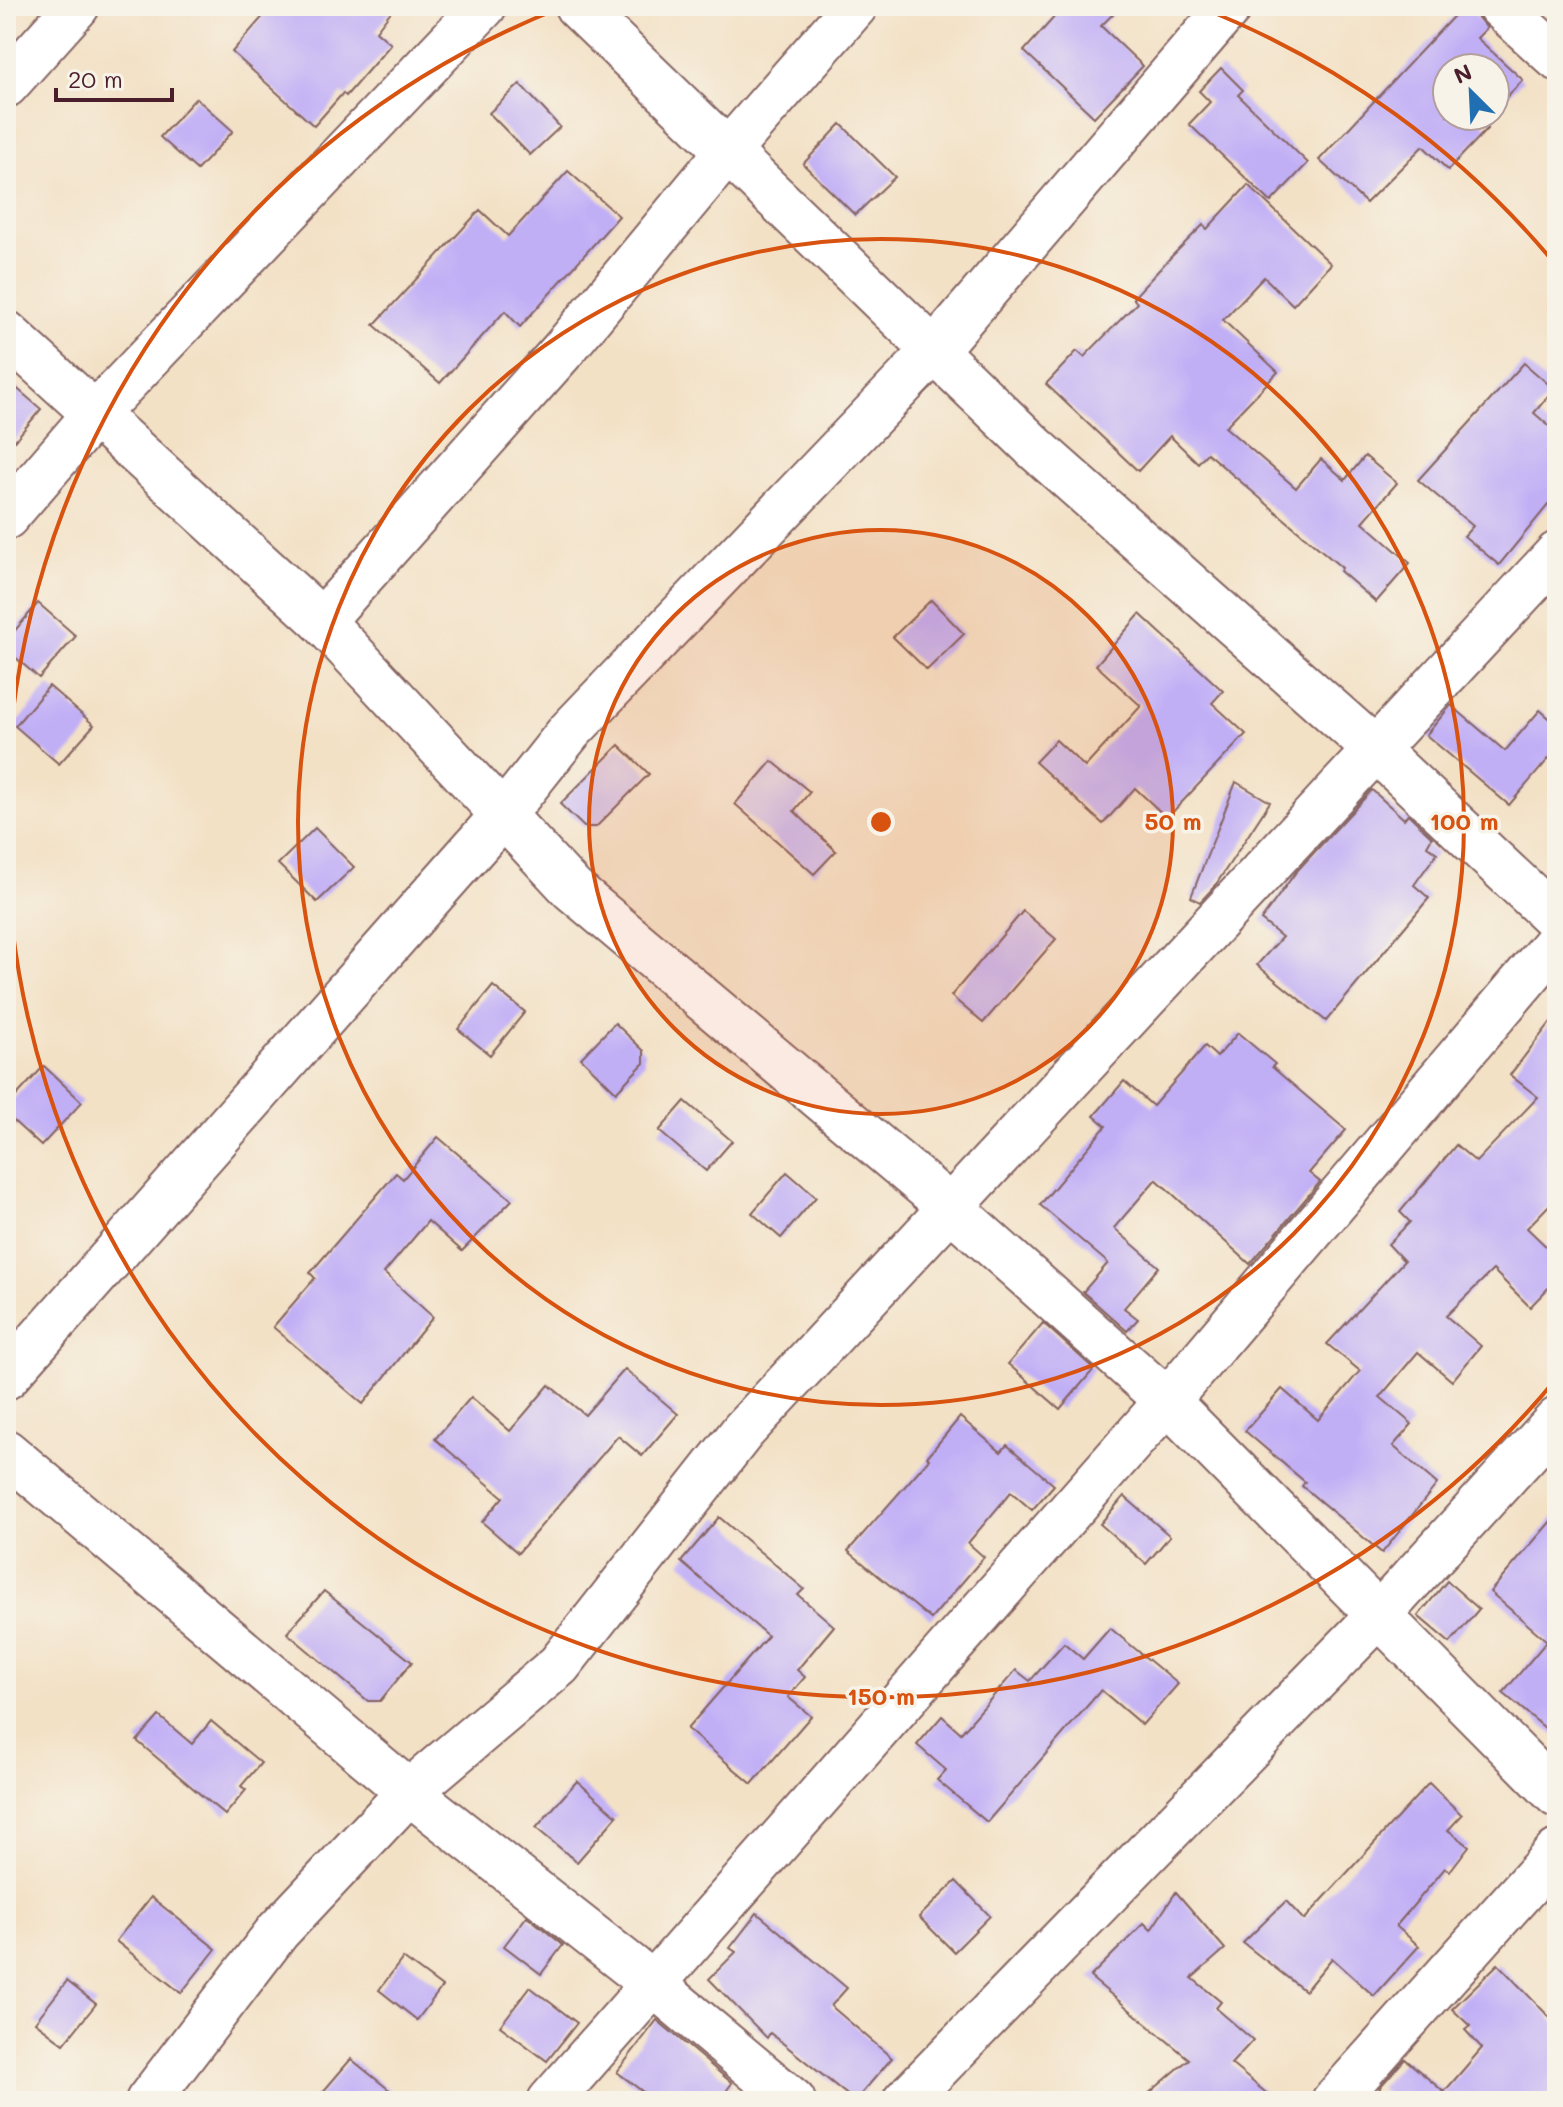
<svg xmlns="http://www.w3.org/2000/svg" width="1563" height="2107" viewBox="0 0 1563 2107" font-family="Mali,sans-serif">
	<rect width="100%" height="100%" fill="#f7f3e8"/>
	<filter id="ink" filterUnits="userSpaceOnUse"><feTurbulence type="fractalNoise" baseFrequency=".0125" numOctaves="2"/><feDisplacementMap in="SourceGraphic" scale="16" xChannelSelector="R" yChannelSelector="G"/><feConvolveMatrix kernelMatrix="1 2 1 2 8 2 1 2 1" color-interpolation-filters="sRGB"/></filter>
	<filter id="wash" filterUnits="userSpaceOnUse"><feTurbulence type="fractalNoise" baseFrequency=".006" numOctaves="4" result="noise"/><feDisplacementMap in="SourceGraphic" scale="32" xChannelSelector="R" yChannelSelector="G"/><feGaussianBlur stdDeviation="1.8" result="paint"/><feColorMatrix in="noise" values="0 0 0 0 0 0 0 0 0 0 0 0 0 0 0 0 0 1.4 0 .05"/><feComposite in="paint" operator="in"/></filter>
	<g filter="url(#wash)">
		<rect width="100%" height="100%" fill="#f3e1c6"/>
		<g id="blocks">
			<!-- building -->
			<g fill="#c1aff6">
				<path d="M272 6H395L376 31 391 44 346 96 343 93 314 126 232 52Z"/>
				<path d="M1064 6H1121L1101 26 1143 66 1094 117 1024 51Z"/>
				<path d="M1463 6H1468L1487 28 1477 38 1523 80 1495 109V68H1447V116H1489L1482 123 1488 128 1448 170 1423 146 1366 203 1319 160Z"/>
				<path d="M1221 68 1243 90 1238 95 1308 163 1271 202 1189 124 1210 102 1199 91Z"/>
				<path d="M520 84 560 127 530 155 489 113Z"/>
				<path d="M196 98 233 131 197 170 160 137Z"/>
				<path d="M841 124 895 177 855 215 803 164Z"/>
				<path d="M568 171 619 216 520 327 505 311 440 383 374 325 480 210 508 236Z"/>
				<path d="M1248 185 1331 264 1293 305 1264 277 1223 320 1278 372 1225 427 1296 488 1321 459 1345 480 1365 456 1397 483 1363 522 1410 563 1376 602 1340 571 1342 568 1207 453 1198 463 1170 436 1138 471 1046 384 1077 351 1084 357 1137 303 1133 298 1170 258 1203 225 1207 229Z"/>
				<path d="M1524 363 1554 389 1534 413 1557 433V494L1499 565 1464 536 1473 526 1418 480Z"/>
				<path d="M6 379 41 409 6 451Z"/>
				<path d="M931 600 964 634 927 670 893 637Z"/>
				<path d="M38 603 76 636 39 678 6 649V641Z"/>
				<path d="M1140 614 1223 691 1212 703 1246 734 1167 818 1135 788 1103 824 1035 762 1056 740 1085 767 1141 706 1096 665Z"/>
				<path d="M49 686 94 725 59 764 15 726Z"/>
				<path d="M1451 705 1505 751 1540 710 1557 725V749L1509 805 1426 735Z"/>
				<path d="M619 745 649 774 596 827H584L560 804Z"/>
				<path d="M772 761 810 792 794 811 836 851 814 874 735 804Z"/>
				<path d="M1236 782 1270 802 1215 886 1200 902 1191 897Z"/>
				<path d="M1372 790 1404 819 1408 814 1432 837 1427 846 1437 853 1414 885 1429 898 1326 1021 1257 965 1282 937 1261 920 1296 872Z"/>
				<path d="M315 828 354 867 317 902 278 864Z"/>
				<path d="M1023 911 1056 939 983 1023 951 996Z"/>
				<path d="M493 986 525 1012 490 1055 458 1029Z"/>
				<path d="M1557 1014V1197L1527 1228 1557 1257V1279L1530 1307 1493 1270 1446 1316 1481 1346 1452 1381 1418 1352 1380 1397 1412 1424 1393 1446 1437 1484 1382 1553 1302 1486 1305 1482 1245 1431 1282 1389 1318 1420 1360 1371 1327 1344 1404 1261 1388 1244 1410 1222 1400 1212 1456 1145 1476 1162 1538 1097 1510 1075Z"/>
				<path d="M615 1023 644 1051V1063L616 1092 581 1058Z"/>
				<path d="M1238 1033 1275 1064 1272 1067 1346 1130 1309 1173 1320 1182 1250 1264 1156 1179 1114 1228 1159 1267 1124 1308 1138 1319 1127 1331 1083 1292 1108 1263 1040 1205 1106 1126 1094 1116 1124 1081 1153 1106 1205 1046 1217 1057Z"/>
				<path d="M44 1066 82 1102 41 1146 6 1114V1107Z"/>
				<path d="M685 1101 732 1141 706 1171 659 1131Z"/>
				<path d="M438 1137 512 1200 462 1251 428 1221 384 1273 433 1317 363 1404 273 1327 315 1278 310 1273 396 1173 403 1179Z"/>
				<path d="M787 1172 816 1197 781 1238 752 1213Z"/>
				<path d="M1043 1323 1094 1369 1060 1409 1008 1364Z"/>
				<path d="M625 1369 678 1414 642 1456 618 1436 518 1553 482 1522 503 1497 435 1439 471 1397 510 1431 549 1385 585 1415Z"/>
				<path d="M960 1417 1001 1452 1007 1445 1054 1485 1032 1510 1011 1492 968 1543 984 1557 931 1619 848 1551 929 1459 927 1457Z"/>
				<path d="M1124 1496 1170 1536 1146 1564 1100 1524Z"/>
				<path d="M1557 1514V1738L1503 1693 1547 1641 1490 1592Z"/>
				<path d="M719 1517 804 1589 798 1595 834 1626 797 1670 805 1677 788 1697 811 1716 752 1784 687 1729 768 1636 681 1562Z"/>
				<path d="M1447 1581 1479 1609 1450 1643 1418 1616Z"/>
				<path d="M324 1591 412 1662 380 1701H368L287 1633Z"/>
				<path d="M1110 1628 1178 1684 1142 1725 1101 1690 987 1822 937 1780 946 1770 917 1745 942 1716 961 1733 1016 1670 1030 1681 1064 1643 1083 1659Z"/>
				<path d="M159 1716 192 1744 211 1721 261 1763 241 1786 246 1790 225 1815 137 1741Z"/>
				<path d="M577 1781 617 1816 577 1862 536 1828Z"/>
				<path d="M1429 1783 1462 1815 1448 1830 1469 1846 1450 1871 1445 1868 1396 1926 1419 1946 1374 1996 1332 1958 1305 1991 1243 1943 1286 1901 1304 1920Z"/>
				<path d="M956 1881 990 1916 954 1952 919 1917Z"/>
				<path d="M1176 1892 1225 1949 1192 1978 1221 2002 1216 2008 1253 2040 1231 2064 1276 2101H1140L1189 2059 1090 1977 1144 1923 1151 1930Z"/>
				<path d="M151 1897 216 1949 181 1993 116 1941Z"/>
				<path d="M757 1913 847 1988 831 2006 892 2058 855 2101 770 2033 767 2038 709 1979 736 1952 730 1948Z"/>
				<path d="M527 1916 563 1945 541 1974 504 1946Z"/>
				<path d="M403 1958 442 1987 417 2020 379 1990Z"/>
				<path d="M1498 1964 1557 2025V2101H1394L1379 2088 1405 2059 1444 2092 1482 2048 1465 2030 1470 2026 1452 2009Z"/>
				<path d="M67 1981 96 2004 64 2044 35 2022Z"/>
				<path d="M530 1987 577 2023 547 2061 500 2026Z"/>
				<path d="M657 2020 732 2083 719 2101H655L617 2072Z"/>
				<path d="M351 2059 403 2101H315Z"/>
			</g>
		</g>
	</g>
	<g filter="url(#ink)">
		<use href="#blocks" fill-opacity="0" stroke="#856361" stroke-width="2"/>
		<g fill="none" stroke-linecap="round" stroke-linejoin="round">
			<!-- minor casing -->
			<g stroke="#856361" stroke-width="48">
				<g id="minor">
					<path d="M577 6 1035 448 1376 750 1557 920"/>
					<path d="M1500 6 1557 58"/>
					<path d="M6 85 77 6"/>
					<path d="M6 333 322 621 572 889 950 1207 1167 1401 1557 1795"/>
					<path d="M6 517 95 414 484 6"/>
					<path d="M322 621 564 349 727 152 855 6"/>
					<path d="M6 1377 503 815 569 732 933 352 1230 6"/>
					<path d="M6 1452 409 1792 652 1983 793 2101"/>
					<path d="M148 2101 278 1931 409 1792 559 1665 743 1431 1557 554"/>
					<path d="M550 2101 1167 1401 1557 941"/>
					<path d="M905 2101 1378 1616 1557 1420"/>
					<path d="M1334 2101 1557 1852"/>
				</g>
			</g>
			<!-- minor -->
			<use href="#minor" stroke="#fff" stroke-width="44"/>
		</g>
	</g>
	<!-- distance rings -->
	<circle cx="881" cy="822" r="292" fill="#d8530f" fill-opacity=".12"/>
	<g fill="none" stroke="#d8530f" stroke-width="4">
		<circle cx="881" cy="822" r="292"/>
		<circle cx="881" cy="822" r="583"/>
		<path d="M1556 1379A875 875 0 0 1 6 830M6 814A875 875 0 0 1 560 8M1202 8A875 875 0 0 1 1556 265"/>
	</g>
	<circle cx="881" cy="822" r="12" fill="#d8530f" stroke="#f7f3e8" stroke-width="4"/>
	<g font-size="24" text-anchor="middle" font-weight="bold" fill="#d8530f" stroke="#f7f3e8" stroke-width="7" stroke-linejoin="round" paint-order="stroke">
		<text x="1173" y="830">50 m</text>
		<text x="1464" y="830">100 m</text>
		<text x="881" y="1705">150 m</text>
	</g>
	<!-- margin -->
	<rect width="1563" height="2107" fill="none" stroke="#f7f3e8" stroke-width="32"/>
	<!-- north arrow -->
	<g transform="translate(1471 92) rotate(336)"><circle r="38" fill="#f7f3e8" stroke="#b29e9c" stroke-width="2"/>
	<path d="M0-6L14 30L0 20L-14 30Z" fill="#1f6fb2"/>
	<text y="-12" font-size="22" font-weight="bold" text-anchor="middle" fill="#4a1f2b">N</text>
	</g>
	<!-- scale -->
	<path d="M56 88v12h116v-12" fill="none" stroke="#4a1f2b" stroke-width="4"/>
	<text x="68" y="88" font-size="24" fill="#4a1f2b" stroke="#f7f3e8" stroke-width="6" paint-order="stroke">20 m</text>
</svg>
